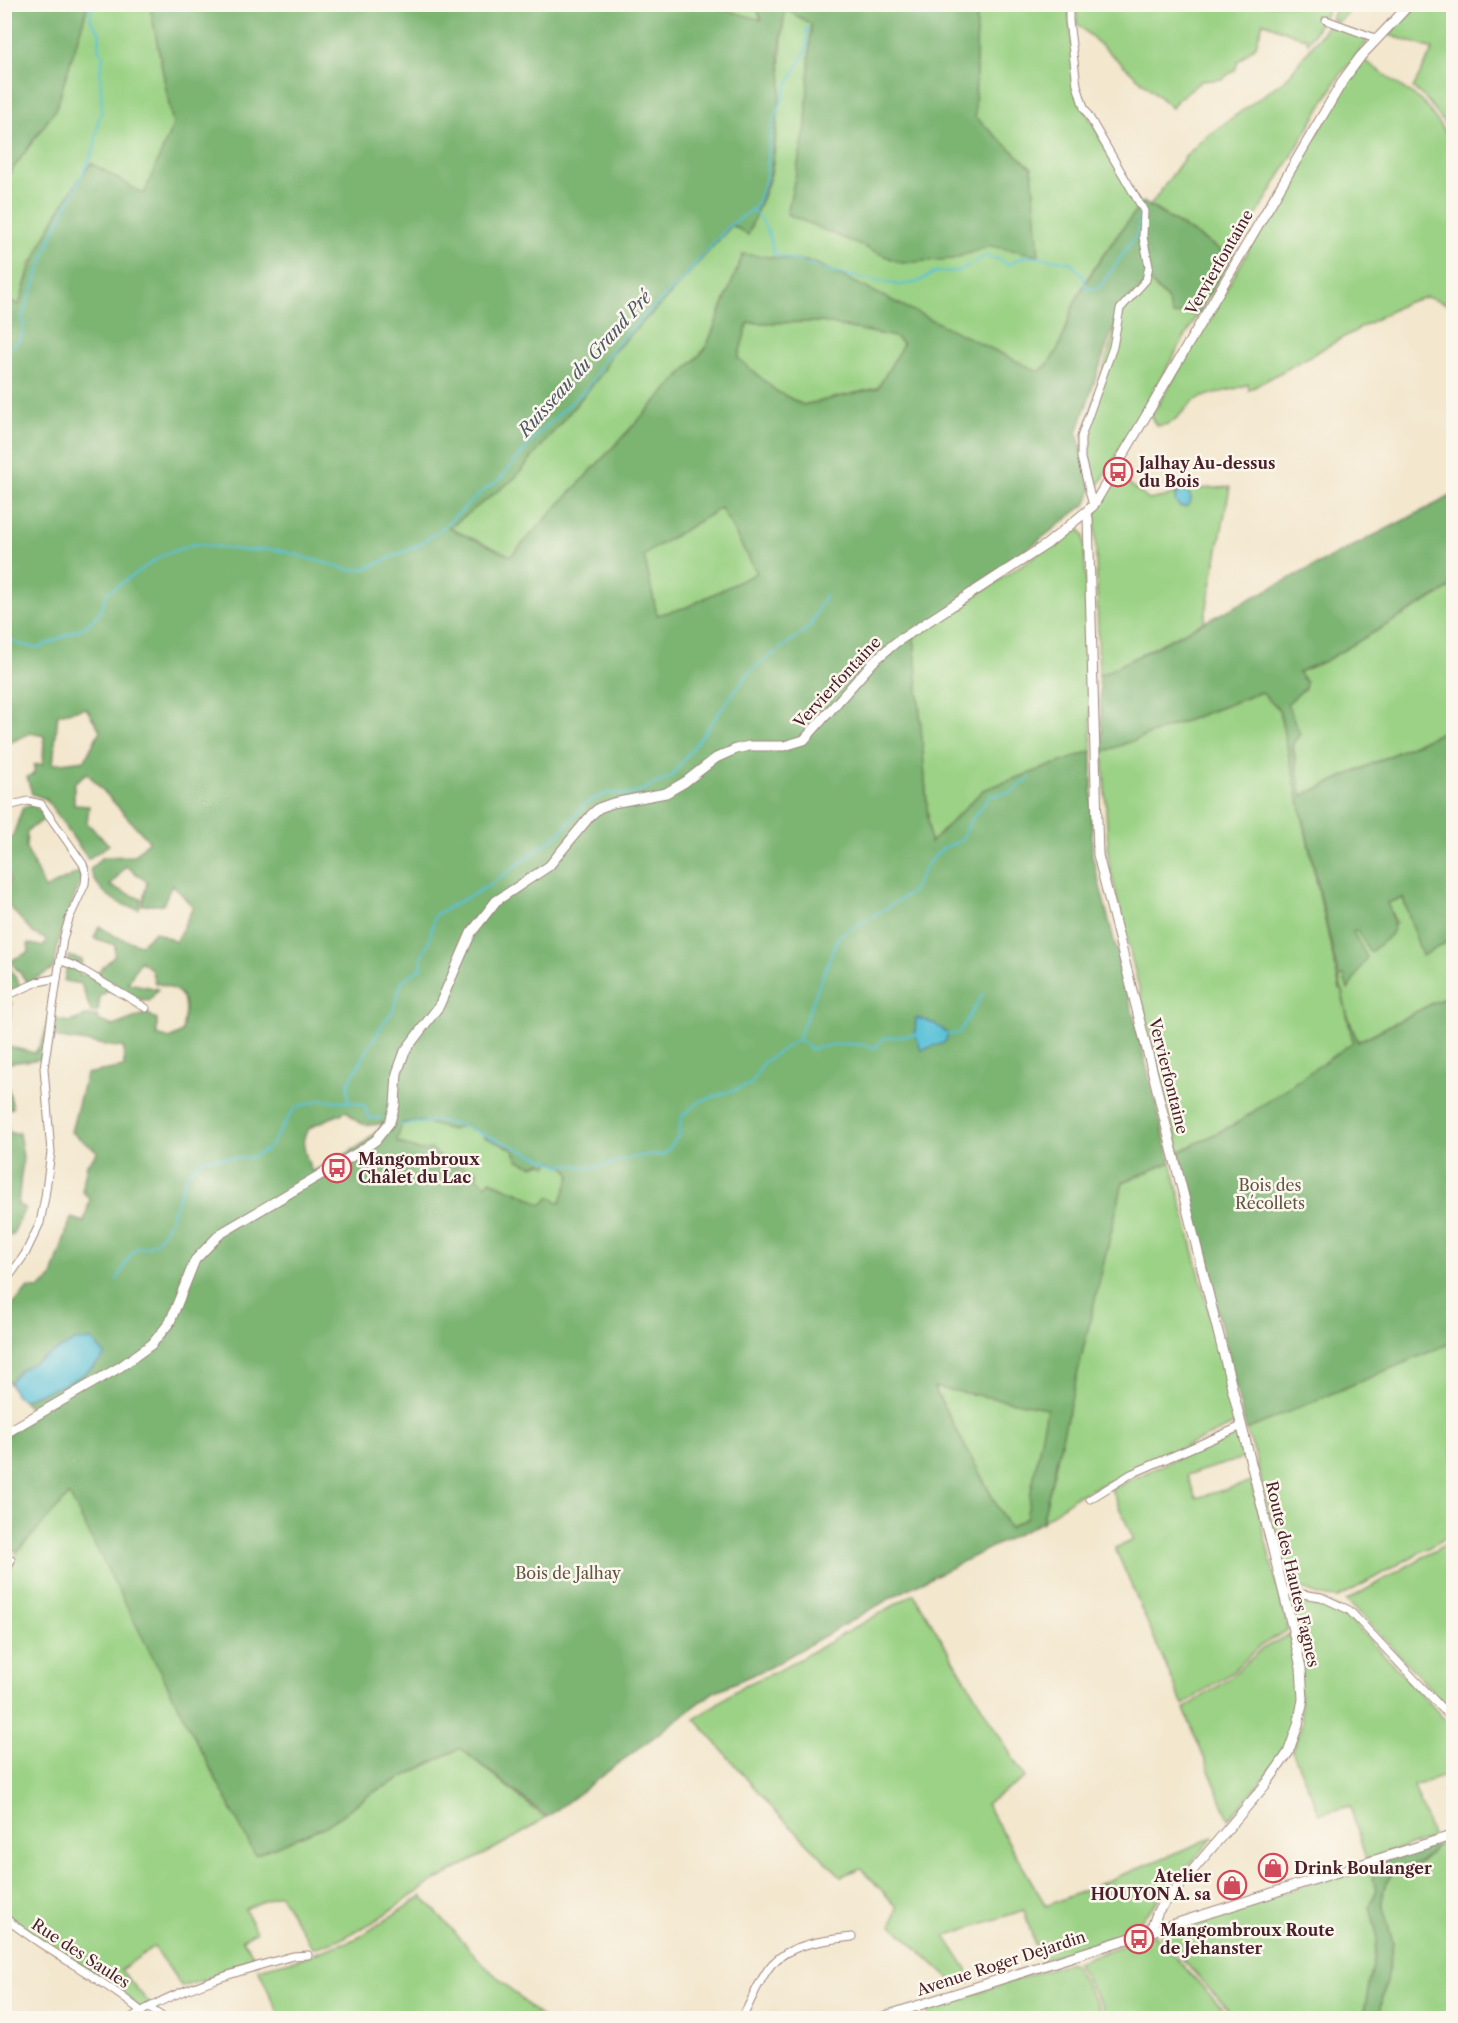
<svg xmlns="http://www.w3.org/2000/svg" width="1458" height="2023" viewBox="0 0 1458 2023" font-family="'Libre Caslon Text',serif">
	<rect width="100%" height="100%" fill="#fbf7ec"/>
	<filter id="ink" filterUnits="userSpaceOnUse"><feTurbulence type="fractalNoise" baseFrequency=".0167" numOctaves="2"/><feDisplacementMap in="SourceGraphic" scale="12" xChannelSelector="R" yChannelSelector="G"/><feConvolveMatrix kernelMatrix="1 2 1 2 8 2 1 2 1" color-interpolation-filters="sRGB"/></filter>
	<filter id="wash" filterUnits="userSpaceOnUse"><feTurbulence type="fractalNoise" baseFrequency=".008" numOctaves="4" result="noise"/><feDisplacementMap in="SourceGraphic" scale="24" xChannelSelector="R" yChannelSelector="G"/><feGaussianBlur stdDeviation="1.35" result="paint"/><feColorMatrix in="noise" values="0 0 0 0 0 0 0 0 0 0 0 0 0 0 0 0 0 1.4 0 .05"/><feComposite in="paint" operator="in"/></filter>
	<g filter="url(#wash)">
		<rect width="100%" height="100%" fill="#f3e7ce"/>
		<!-- green -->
		<g fill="#9bd285" stroke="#727858" stroke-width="1.5">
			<path d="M1072 4 1331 5 1308 43 1305 36 1302 38 1263 22 1256 45 1238 62 1235 70 1222 79 1201 81 1177 100 1172 108 1077 24V12L1072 11Z"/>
			<path d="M1418 4 1453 5V135L1427 100 1413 88 1433 49 1389 35Z"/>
			<path d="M88 5H150L173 125 144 195 31 262 19 306 5 299V180L56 109Z"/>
			<path d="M705 5H756L761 20Z"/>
			<path d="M977 5H1068L1078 97 1139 207C1117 236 1095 263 1078 295 1065 322 1064 353 1039 372L994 350 743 255 706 348 511 556 448 528 515 478 603 372 612 353 663 302 732 225 748 234C754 215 769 186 772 169 781 115 778 62 785 9L811 23 806 127 787 214 952 259 990 246 1032 168 975 117Z"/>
			<path d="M1336 5H1356L1338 22 1331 19Z"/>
			<path d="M1329 24 1368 37 1367 42 1338 78 1232 257 1150 206 1185 157 1203 139 1287 78Z"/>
			<path d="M1364 60 1424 103 1453 143V306L1426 297 1405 303 1249 390 1248 384C1232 392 1205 393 1194 401 1182 410 1173 429 1156 425L1151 417 1351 76Z"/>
			<path d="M1149 281 1167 299 1197 316 1096 490 1083 446 1088 420 1118 320 1129 298Z"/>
			<path d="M821 322 895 337 903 344 878 388 803 405 776 391 738 358 747 323Z"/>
			<path d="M1117 474 1149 500 1173 495 1179 490 1230 487 1204 622 1099 676 1095 517 1100 500Z"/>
			<path d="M721 508 757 573 687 607 657 616 644 556 654 548Z"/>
			<path d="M1080 530 1084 536 1092 751 983 790 930 844 914 637 1072 531Z"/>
			<path d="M1453 586V727L1301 796 1287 704 1305 687 1298 672 1325 661Z"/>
			<path d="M1262 692 1279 710 1340 990 1339 978 1344 975 1348 989 1353 932 1356 930 1371 952 1396 923 1387 903 1403 898 1422 955 1453 939V995L1435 1002 1357 1042 1348 1019 1354 1042 1237 1123 1179 1152 1109 865 1103 752Z"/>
			<path d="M419 1121 452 1130 461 1126 483 1133 484 1137 513 1149 518 1160 532 1166 551 1161 566 1168 571 1175 560 1204 541 1205C526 1192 507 1191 491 1180L486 1185 445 1161 396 1141 402 1123Z"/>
			<path d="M1171 1162 1237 1423 1075 1497 1042 1522 1123 1182Z"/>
			<path d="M1453 1342V1534L1338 1598C1316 1597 1293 1588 1283 1569L1255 1454 1246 1430Z"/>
			<path d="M933 1386 1048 1408 1027 1518 1009 1528Z"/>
			<path d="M1240 1432 1244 1458 1187 1475 1196 1498 1251 1482 1288 1630 1260 1646 1231 1673 1183 1705 1115 1548 1134 1540 1111 1489 1219 1438Z"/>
			<path d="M69 1494 326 1826 372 1793 460 1748 545 1818 519 1835 431 1883 373 1922 343 1938 313 1948 279 1894 245 1909 256 1932 242 1939 258 1962 182 1987 154 1946 121 1970 150 2004 142 2009 97 1974 58 1953 5 1913 4 1586 17 1552Z"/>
			<path d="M1453 1540V1713L1362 1615 1346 1601Z"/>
			<path d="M914 1594 1025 1778 986 1804 1046 1906 1214 1837 1138 1923 1124 1933 1040 1961 1024 1910 945 1936 967 1970 971 1982 957 1986 892 1925 897 1907 861 1868 841 1876 773 1809 695 1719 741 1687 782 1669Z"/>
			<path d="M1303 1597 1325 1602 1342 1611 1453 1728V1773L1414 1786 1433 1838 1366 1860 1350 1806 1320 1814 1292 1751 1302 1723 1292 1606Z"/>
			<path d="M1290 1634C1308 1728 1289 1750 1229 1819L1184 1709 1227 1680 1262 1649Z"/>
			<path d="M1453 1840V2018H1379L1393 1943 1382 1904 1383 1891 1395 1869 1420 1863 1436 1845Z"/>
			<path d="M1368 1866 1377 1889 1370 1906 1378 1938 1363 2017 1236 2018 1162 1937 1160 1932Z"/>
			<path d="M422 1896 483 1964 542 2018H281L258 1969 302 1958 358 1938Z"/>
			<path d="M1154 1934 1231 2018H1109L1076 1962Z"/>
			<path d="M1070 1962 1074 1965 1105 2018H930L927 2009Z"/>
		</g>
		<!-- forest -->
		<g fill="#7cb472" stroke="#636a4e" stroke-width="1.5" fill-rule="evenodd">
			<path d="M5 4 88 5 56 109 5 180Z"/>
			<path d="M705 4 761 20 756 5H977L975 117 1032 168 1039 255 990 246 952 259 901 263 787 214 806 127 811 24 785 9 779 55 782 80 771 172 748 235 732 225 663 302 612 353 603 372 515 478 449 528 511 556 706 348 743 254 813 262 1039 372C1065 353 1064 321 1079 295 1097 261 1120 232 1143 202L1232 257 1197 316 1188 313 1172 315 1167 299 1149 281 1129 298 1109 339 1077 433 1092 489 1087 503 914 637 930 843 983 790 1092 751V855L1171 1162 1123 1182 1042 1522 896 1595 770 1667 714 1692 547 1817 460 1748 372 1793 326 1826 255 1855 69 1495 17 1552 5 1545V1435L36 1414 23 1400 67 1382 75 1341 10 1382 13 1388 5 1379V1314L28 1288 38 1289 51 1279 71 1218 84 1222 90 1199 82 1191 87 1164 98 1152 71 1132 86 1074 124 1067V1048L47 1036 42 1059 9 1063 5 1074V1000L12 1003 6 1046 35 1053 44 1037 48 1018 70 1022 88 1015 97 1016 98 1020 113 1026 147 1013 157 1020V1035L170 1039 182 1032C187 1001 189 990 155 983L151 969 140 961 128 983 158 989 149 1001 121 996 110 990 100 996 98 1011 91 1012 81 984 64 981 69 956 82 960 79 976 97 973 115 955V945L94 938 99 926 115 936 140 945 155 932 176 942 193 907 172 884 163 905H142L147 882 126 866 110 886 141 899 139 909C115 905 98 891 90 870L102 857 134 856 149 841 87 773 74 783V805L89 806 87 823 109 845 88 859 46 799 32 794 27 777 34 774V765L43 764 44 736 31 733 9 743 4 729 5 299 19 305C34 251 57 208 91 163L144 194 173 125 150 5ZM821 322 895 337 903 344 878 388 803 405 776 391 738 358 748 323ZM721 508 757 573 687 607 657 615 644 556 654 548ZM86 708 100 730 85 760 53 764 58 714ZM347 1111C358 1126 366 1127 384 1123 367 1147 337 1158 312 1172 293 1126 307 1129 347 1111ZM419 1121 452 1130 461 1126 482 1133 484 1137 513 1149 518 1160 532 1166 541 1162 547 1166 551 1161 566 1168 571 1175 560 1203 550 1197 541 1205C526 1192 507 1191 490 1180L486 1185 477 1178V1171L459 1165 455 1168 431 1149 419 1151 397 1142 402 1123ZM933 1387 1047 1408 1026 1518 1009 1528Z"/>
			<path d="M1453 495V586L1325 661 1298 672 1306 682 1305 688 1287 704 1300 734 1292 745 1302 796 1453 727V939L1422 956 1403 898 1387 903C1400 933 1393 933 1370 952L1357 930 1353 932 1367 957 1348 990 1344 975 1339 978 1347 1014 1358 1042 1435 1002 1453 995V1342L1246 1430 1179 1152 1237 1123 1353 1042 1279 710 1261 692 1103 752 1099 676Z"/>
			<path d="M34 805 46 818 27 831 26 848 45 889 81 871V880L59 938 54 968 28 983 10 961 29 952 28 943 43 947 47 940 34 934 8 905 4 908 5 892 10 881 5 867V840L12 838 23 807Z"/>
			<path d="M4 958 21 987 4 995Z"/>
			<path d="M5 1074 13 1108 6 1109 9 1133H19L23 1157 18 1205 25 1208 12 1236 4 1232Z"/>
			<path d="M1436 1845C1426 1862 1414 1865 1395 1869L1383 1890 1382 1904 1393 1943 1379 2018H1357L1363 2017 1378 1938 1370 1906 1377 1889 1368 1866Z"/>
		</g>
		<!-- water -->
		<g fill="#5bc2d8" stroke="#527082" stroke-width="1.5">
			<circle cx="1183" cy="499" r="8"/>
			<path d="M916 1018C928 1020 940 1025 948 1035L944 1043 921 1050 915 1035Z"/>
			<path d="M92 1340 105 1355C86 1380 51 1389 22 1400L15 1395 10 1382 20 1370 75 1341Z"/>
		</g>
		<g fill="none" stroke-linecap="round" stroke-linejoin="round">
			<!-- stream -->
			<g stroke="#5bc2d8" stroke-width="2">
				<path d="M750 209C766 221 770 235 774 254L844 275 899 285 916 283 936 272 959 271 986 256 1002 261 1007 265 1025 256 1070 262 1083 276 1086 289 1099 288 1138 233 1140 213"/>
				<path d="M4 356C15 338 28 342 22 317L52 236 94 150 99 117 102 112 100 73 103 54 98 50 100 33 90 19 92 4"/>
				<path d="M4 636 18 644 38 648 87 626 100 612 107 593 163 555 195 544 247 551 265 549 282 551 350 570 365 569 417 546 441 529 483 491 499 480 541 431 590 385 604 360 628 332 679 283 728 227 756 207 766 179 771 130 788 84 807 49V27"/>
				<path d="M945 1035 959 1033 983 994"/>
				<path d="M798 1039 838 937 911 893 928 863 943 848 961 841 970 822 990 796 1012 792 1030 778"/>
				<path d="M348 1103V1084L382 1025 393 1011 402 981 421 968 422 954 428 945 435 915 490 885 559 834 586 803 608 793 630 795 671 777 750 671 809 628 825 595"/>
				<path d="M401 1125 438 1121 463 1126 561 1166C574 1162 587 1170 599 1167 621 1161 640 1153 664 1155L678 1137 682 1116 701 1101 751 1084 764 1062 798 1039 811 1049C831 1044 855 1041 876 1048L883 1038 915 1035"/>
				<path d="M117 1280 131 1254 138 1247C168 1253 177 1192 188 1173 191 1167 201 1162 206 1158H250L268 1149 295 1108 321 1100 358 1103 364 1106 369 1118H381"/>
			</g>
		</g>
	</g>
	<g filter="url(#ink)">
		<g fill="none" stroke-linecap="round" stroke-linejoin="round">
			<!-- minor casing -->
			<g stroke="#9e837c" stroke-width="9">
				<g id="minor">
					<path d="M1069 4V21L1077 85 1084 108 1144 211 1143 237 1149 266 1146 280 1120 309 1113 347 1081 437V458L1093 506"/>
					<path d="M1326 20 1378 39"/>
					<path d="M4 807 28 801 41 804 83 864 86 873 85 884 69 919 63 939 44 1068 51 1152 45 1197 40 1223 25 1254 4 1284"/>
					<path d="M62 961 77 967 146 1008"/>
					<path d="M4 997 38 982 57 978"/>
					<path d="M1090 1499 1131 1474 1242 1426"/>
					<path d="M4 1577 11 1560"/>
					<path d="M1283 1591 1321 1597 1349 1610 1454 1721"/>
					<path d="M4 1917C49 1954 98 1975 142 2012"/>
					<path d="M149 2008 164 2018"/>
					<path d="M130 2018C181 1987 236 1972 293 1956L308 1955"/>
					<path d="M742 2018C751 2002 759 1979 772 1964 791 1943 826 1940 852 1937"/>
				</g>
			</g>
			<!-- major casing -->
			<g stroke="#9e837c" stroke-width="11">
				<g id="major">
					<path d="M1085 514 1088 518 1098 855 1293 1630 1301 1668 1303 1699 1298 1725 1288 1753 1266 1784 1158 1911 1151 1930"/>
					<path d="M4 1434 120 1367 152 1344 170 1322 195 1260 220 1234 359 1152 376 1140 390 1122 395 1105 397 1073 405 1051 439 1006 471 933 496 901 549 866 591 815 599 808 613 803 666 793 685 782 716 758 736 749 749 746H784L804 740 874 661 895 643 1047 544 1093 506 1344 79 1361 56 1410 4"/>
					<path d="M879 2018 1454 1835"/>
				</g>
			</g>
			<!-- minor -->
			<use href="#minor" stroke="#fff" stroke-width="7"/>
			<!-- major -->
			<use href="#major" stroke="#fff" stroke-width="9"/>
		</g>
	</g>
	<!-- icons -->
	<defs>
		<g id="bus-ring" transform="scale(1.5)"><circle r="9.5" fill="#fbf7ec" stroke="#d1495b" stroke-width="1.5"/><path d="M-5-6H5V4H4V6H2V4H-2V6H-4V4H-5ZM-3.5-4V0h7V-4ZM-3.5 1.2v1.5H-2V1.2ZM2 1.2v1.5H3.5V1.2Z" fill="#d1495b"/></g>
		<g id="shop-ring" transform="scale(1.5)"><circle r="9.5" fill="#fbf7ec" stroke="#d1495b" stroke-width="1.5"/><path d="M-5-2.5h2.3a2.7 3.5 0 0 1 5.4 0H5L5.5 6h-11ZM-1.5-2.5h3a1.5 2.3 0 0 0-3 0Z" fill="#d1495b"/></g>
	</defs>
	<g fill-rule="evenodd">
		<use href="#bus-ring" x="1118" y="472"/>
		<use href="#bus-ring" x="337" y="1168"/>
		<use href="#shop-ring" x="1273" y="1868"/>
		<use href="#shop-ring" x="1232" y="1885"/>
		<use href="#bus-ring" x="1139" y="1939"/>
	</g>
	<g text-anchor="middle" stroke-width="5" stroke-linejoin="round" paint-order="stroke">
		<!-- street labels -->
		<g font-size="16" fill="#4a1f2b" stroke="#fbf7ec">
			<text transform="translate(1219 262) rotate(-60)" y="6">Vervierfontaine</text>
			<text transform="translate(837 682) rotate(-47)" y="6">Vervierfontaine</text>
			<text transform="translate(1169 1076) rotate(76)" y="6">Vervierfontaine</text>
			<text transform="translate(1293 1574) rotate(77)" y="6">Route des Hautes Fagnes</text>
			<text transform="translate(81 1953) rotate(33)" y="6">Rue des Saules</text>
			<text transform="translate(1001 1963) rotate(-18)" y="6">Avenue Roger Dejardin</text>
		</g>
		<!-- poi labels -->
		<g font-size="16" font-weight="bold" fill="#4a1f2b" stroke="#fbf7ec" text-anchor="start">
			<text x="1139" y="469">Jalhay Au-dessus<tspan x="1139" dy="18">du Bois</tspan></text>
			<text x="358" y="1165">Mangombroux<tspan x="358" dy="18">Châlet du Lac</tspan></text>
			<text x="1294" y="1874">Drink Boulanger</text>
			<text x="1211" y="1882" text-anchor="end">Atelier<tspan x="1211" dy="18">HOUYON A. sa</tspan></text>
			<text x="1160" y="1936">Mangombroux Route<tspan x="1160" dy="18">de Jehanster</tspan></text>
		</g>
		<!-- park labels -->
		<g font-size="16" fill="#625546" stroke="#fbf7ec">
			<text x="1270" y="1191">Bois des<tspan x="1270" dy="18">Récollets</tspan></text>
			<text x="568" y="1579">Bois de Jalhay</text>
		</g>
		<!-- water labels -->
		<g font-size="18" font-style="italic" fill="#505868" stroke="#fbf7ec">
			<text transform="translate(585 364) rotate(-48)" y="6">Ruisseau du Grand Pré</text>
		</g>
	</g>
	<!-- margin -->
	<rect width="1458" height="2023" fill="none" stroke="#fbf7ec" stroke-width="24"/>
</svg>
